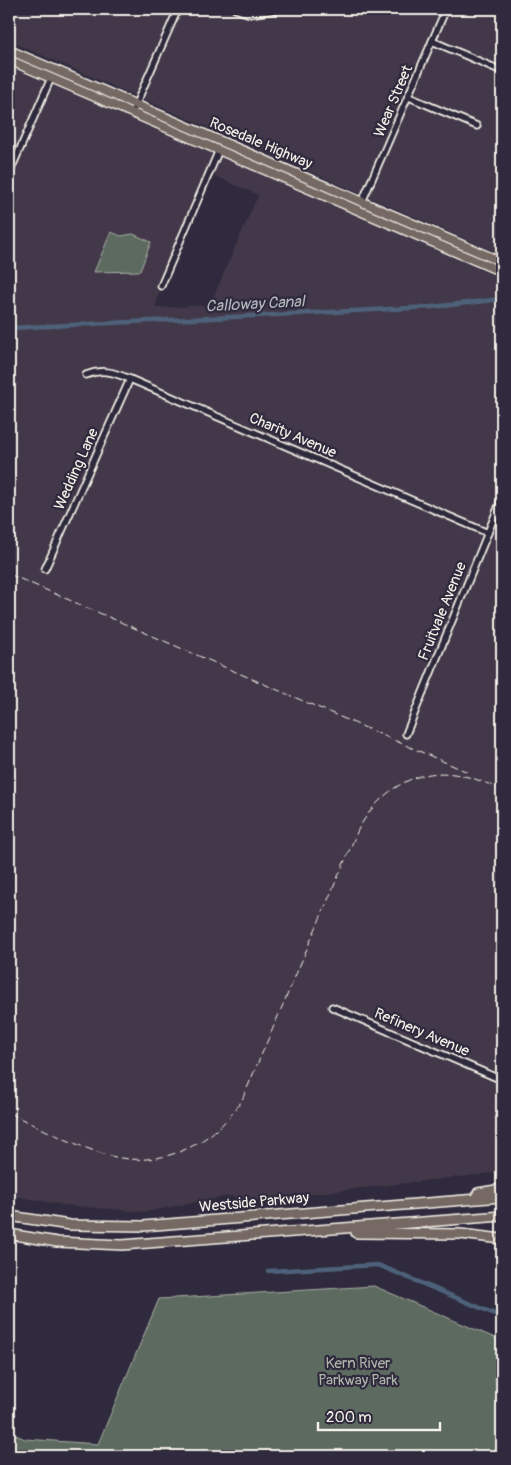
<svg xmlns="http://www.w3.org/2000/svg" width="511" height="1465" viewBox="0 0 511 1465" font-family="Pangolin,sans-serif">
	<rect width="100%" height="100%" fill="#2f2a3d"/>
	<filter id="ink" filterUnits="userSpaceOnUse"><feTurbulence type="fractalNoise" baseFrequency=".02" numOctaves="2"/><feDisplacementMap in="SourceGraphic" scale="10" xChannelSelector="R" yChannelSelector="G"/><feConvolveMatrix kernelMatrix="1 2 1 2 8 2 1 2 1" color-interpolation-filters="sRGB"/></filter>
	<g filter="url(#ink)">
		<!-- built -->
		<g fill="#433948" fill-rule="evenodd">
			<path d="M9 9H502V255L9 41Z"/>
			<path d="M9 67 215 154 502 279V1172L257 1200 228 1196 145 1212 63 1205 9 1195ZM208 173 258 195 210 305 155 308 161 286Z"/>
		</g>
		<!-- green -->
		<g fill="#5d6b61" stroke="#a8aea4">
			<path d="M111 232 121 236 133 234 151 242 140 271 94 272Z"/>
			<path d="M374 1286 502 1341V1456H9V1432L25 1439 98 1444 159 1299Z"/>
		</g>
		<!-- water -->
		<path fill="#4e627a" stroke="#909ba6" d="M9 1453H11L73 1456H9Z"/>
		<g fill="none" stroke-linecap="round" stroke-linejoin="round">
			<!-- canal -->
			<g stroke="#4e627a" stroke-width="4.5">
				<path d="M9 328 432 307 502 299"/>
				<path d="M268 1271 378 1265 502 1317"/>
			</g>
			<!-- minor casing -->
			<g stroke="#f4f1e8" stroke-width="9">
				<g id="minor">
					<path d="M235 9 250 14 281 9"/>
					<path d="M432 41 502 71"/>
					<path d="M409 97 477 126"/>
					<path d="M132 113 178 9"/>
					<path d="M9 174 51 78"/>
					<path d="M362 202 446 9"/>
					<path d="M161 286 219 150"/>
					<path d="M86 375C103 368 115 373 130 379L488 533"/>
					<path d="M45 569 130 379"/>
					<path d="M406 734 502 498"/>
					<path d="M332 1007 502 1080"/>
				</g>
			</g>
			<!-- major casing -->
			<g stroke="#f4f1e8" stroke-width="11">
				<g id="major">
					<path d="M9 50 502 262"/>
					<path d="M9 60 502 272"/>
				</g>
			</g>
			<!-- highway casing -->
			<g stroke="#f4f1e8" stroke-width="12">
				<g id="highway">
					<path d="M478 1193 502 1189"/>
					<path d="M9 1216 70 1225 143 1226 502 1197"/>
					<path d="M356 1233 460 1234 502 1239"/>
					<path d="M9 1234 57 1242 122 1245 502 1216"/>
				</g>
			</g>
			<!-- minor -->
			<use href="#minor" stroke="#2f2a3d" stroke-width="5.5"/>
			<!-- major -->
			<use href="#major" stroke="#766964" stroke-width="8"/>
			<!-- highway -->
			<use href="#highway" stroke="#766964" stroke-width="9"/>
			<!-- rail -->
			<g stroke="#f4f1e8" stroke-width="1" stroke-dasharray="8 4" stroke-linecap="butt">
				<path d="M9 574 470 773"/>
				<path d="M9 1113C39 1127 76 1146 107 1155 160 1170 214 1145 242 1100L358 830C377 794 412 768 454 774 469 776 484 782 498 788"/>
			</g>
		</g>
	</g>
	<g text-anchor="middle" stroke-width="4.5" stroke-linejoin="round" paint-order="stroke">
		<!-- street labels -->
		<g font-size="15" fill="#f4f1e8" stroke="#2f2a3d">
			<text transform="translate(393 101) rotate(-67)" y="5">Wear Street</text>
			<text transform="translate(261 143) rotate(23)" y="5">Rosedale Highway</text>
			<text transform="translate(293 435) rotate(23)" y="5">Charity Avenue</text>
			<text transform="translate(76 469) rotate(-66)" y="5">Wedding Lane</text>
			<text transform="translate(442 611) rotate(-68)" y="5">Fruitvale Avenue</text>
			<text transform="translate(422 1032) rotate(23)" y="5">Refinery Avenue</text>
			<text transform="translate(254 1202) rotate(-5)" y="5">Westside Parkway</text>
		</g>
		<!-- park labels -->
		<g font-size="15" fill="#b0b5ab" stroke="#2f2a3d">
			<text x="358" y="1368">Kern River<tspan x="358" dy="17">Parkway Park</tspan></text>
		</g>
		<!-- water labels -->
		<g font-size="16" font-style="italic" fill="#b2b8bc" stroke="#2f2a3d">
			<text transform="translate(255 303) rotate(-3)" y="6">Calloway Canal</text>
		</g>
	</g>
	<!-- margin -->
	<rect width="511" height="1465" fill="none" stroke="#2f2a3d" stroke-width="30"/>
	<rect x="15" y="15" width="481" height="1435" fill="none" stroke="#f4f1e8" stroke-width="2" filter="url(#ink)"/>
	<!-- scale -->
	<path d="M318 1422v8h122v-8" fill="none" stroke="#f4f1e8" stroke-width="2.5"/>
	<text x="326" y="1422" font-size="15" fill="#f4f1e8" stroke="#2f2a3d" stroke-width="4" paint-order="stroke">200 m</text>
</svg>
